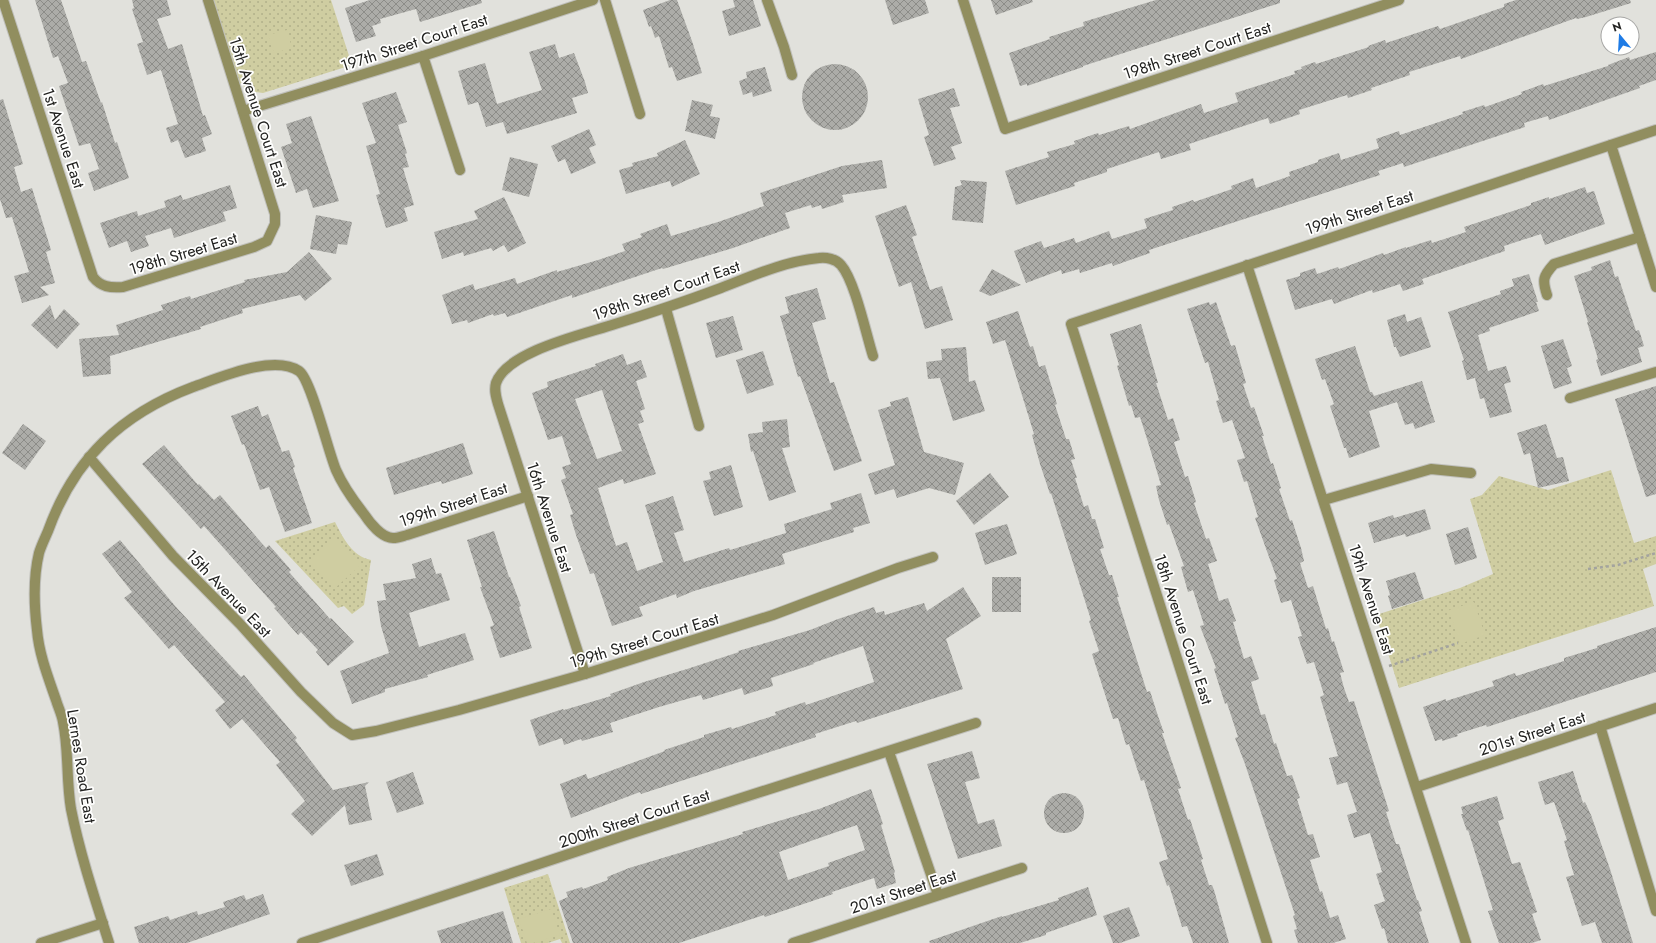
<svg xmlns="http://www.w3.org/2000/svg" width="1656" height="943" viewBox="0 0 1656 943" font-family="Jost,sans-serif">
	<defs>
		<pattern id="grass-dots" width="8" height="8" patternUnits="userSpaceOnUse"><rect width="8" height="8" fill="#cfcda1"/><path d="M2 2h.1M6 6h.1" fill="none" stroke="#b1b08a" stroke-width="1.8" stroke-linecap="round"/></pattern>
		<pattern id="building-cross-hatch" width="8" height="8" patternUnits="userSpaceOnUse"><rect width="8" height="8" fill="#acaca8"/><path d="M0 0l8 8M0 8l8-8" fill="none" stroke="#8c8c88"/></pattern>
	</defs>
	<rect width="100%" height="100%" fill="#e1e1dc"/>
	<!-- grass -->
	<g fill="url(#grass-dots)">
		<path d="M213 0H331L352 65 263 93 249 91 238 81Z"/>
		<path d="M1611 470 1634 543 1656 536V564L1643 569 1654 606 1399 688 1376 615 1460 588 1493 574 1470 499 1482 495 1499 476 1548 490Z"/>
		<path d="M335 522C343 538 352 556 371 560L364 605 352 614 344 606 338 608 275 541Z"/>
		<path d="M548 874 570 943H562L560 939 548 943H521L504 888Z"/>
	</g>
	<!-- pitch -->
	<g fill="#cfcda1">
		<path d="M287 30 292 48 274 53 268 35Z"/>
		<path d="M335 537 361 565 334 589 309 561Z"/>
		<path d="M1474 602 1485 635 1460 644 1449 610Z"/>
		<path d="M551 909 560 935 533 943H527L519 919Z"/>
	</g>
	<!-- building -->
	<g fill="url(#building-cross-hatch)" fill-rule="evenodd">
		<path d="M35 0H61L82 62 86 61 101 103 102 102 115 143 117 142 129 178 94 191 88 173 99 169 90 143 79 146 59 86 68 83 58 56 53 58Z"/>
		<path d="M132 0H167L171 15 157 19 168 49 182 44 203 116 205 115 212 134 202 138 206 151 185 158 178 140 171 143 166 128 178 124 161 70 147 75 137 44 143 42 132 9 134 8Z"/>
		<path d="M370 0H481L482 3 420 22 416 9 380 19 381 23 372 26 376 36 356 42 345 8Z"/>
		<path d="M670 0H677L692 41 702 73 677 81 672 67 669 68 659 36 655 38 651 26 649 27 643 10Z"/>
		<path d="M733 0H753L761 26 729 36 722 11 735 7Z"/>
		<path d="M885 0H925L929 13 893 25Z"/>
		<path d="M991 0H1032L1033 2 996 15Z"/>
		<path d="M1156 0H1280V3L1083 66V67L1027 86V84L1020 86 1009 53 1050 39 1049 37 1084 26 1083 22Z"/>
		<path d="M1516 0H1630L1631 3 1586 17 1577 19 1576 18 1461 59 1460 56 1409 72 1410 75 1371 88 1372 90 1348 98 1347 95 1299 110 1300 114 1270 124 1268 118 1189 144 1191 150 1161 159 1159 152 1107 169V172L1074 183 1075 186 1016 205 1005 171 1049 157 1047 152 1075 144 1074 141 1098 133 1099 135 1129 126 1130 129 1201 104 1204 113 1238 102 1235 93 1295 74 1294 71 1302 69 1301 67 1315 62 1316 64 1369 47 1368 46 1385 40 1386 43 1438 26 1440 29 1504 7V4Z"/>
		<path d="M555 44 559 58 574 53 585 82 588 93 572 98 577 113 507 134 503 122 486 127 478 102 468 105 458 71 485 63 497 104 542 90 529 52Z"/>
		<path d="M1656 52V80L1639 86 1640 88 1549 120 1548 116 1524 123 1525 127 1404 167 1403 163 1378 171 1380 175 1149 250 1150 253 1113 266 1112 263 1080 273 1079 269 1062 274 1061 270 1026 283 1014 251 1041 241 1044 248 1074 238 1076 243 1109 231 1112 239 1147 228 1144 219 1173 210 1172 207 1193 200 1194 202 1232 189 1231 186 1253 178 1256 188 1290 176 1289 172 1318 162V160L1339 153 1341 160 1379 148 1376 139 1399 131 1400 135 1463 114 1462 112 1484 105 1485 107 1522 94 1521 92 1543 84 1544 86 1608 66V65L1629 57 1630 60Z"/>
		<circle cx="835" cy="97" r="33"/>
		<path d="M765 67 772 91 753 97 752 92 743 95 739 81 747 78 746 72Z"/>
		<path d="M954 88 960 106 950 108 962 143 951 147 956 159 934 166 924 137 929 135 918 99Z"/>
		<path d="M396 92 407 122 398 125 407 153 405 154 409 167 403 168 414 205 404 208 408 221 386 228 376 195 380 194 366 146 376 143 362 103Z"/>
		<path d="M3 99 23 164 14 167 21 192 32 188 51 250 46 252 55 283 40 287 49 295 22 303 14 276 29 272 12 217 6 218 0 199V100Z"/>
		<path d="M692 100 713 105 710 116 720 118 715 139 685 131Z"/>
		<path d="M311 116 339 201 313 208 307 189 296 193 281 147 292 143 286 124Z"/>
		<path d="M589 129 596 145 589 148 596 163 571 174 565 159 558 162 551 146Z"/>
		<path d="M685 140 700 174 672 187 670 181 626 194 619 170 633 166 632 163 658 156 657 153Z"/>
		<path d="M510 157 538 164 529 197 502 190Z"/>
		<path d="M882 160 887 188 842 195 844 202 822 209 821 205 812 208 811 205 785 213 790 228 733 248 663 269 662 268 572 298V295L507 317 505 313 494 316 493 314 468 323 467 320 452 324 442 295 473 284 475 290 515 278 517 284 557 270V272L598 260 625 251 622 244 642 237 640 234 667 224 671 236 718 222 764 206 760 193 842 166Z"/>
		<path d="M960 180 987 182 983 223 952 220 955 187 962 185Z"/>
		<path d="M230 185 237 208 223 212 226 221 174 238 171 228 145 236 149 246 131 252 127 241 109 248 100 223 137 211 138 216 166 207 164 201 181 195 183 200Z"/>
		<path d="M1585 187 1587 193 1594 191 1605 224 1545 245 1541 234 1504 246 1505 251 1422 279 1424 284 1403 291 1400 284 1373 293 1372 290 1334 304 1332 299 1295 310 1286 280 1300 276V273L1315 268 1317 274 1338 267 1339 269 1342 268 1383 253 1384 255 1406 247V248L1431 240 1432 243 1466 232 1464 227 1531 205V203L1549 197V199Z"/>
		<path d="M504 197 526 243 508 252 504 245 493 251 491 248 464 256 463 252 442 259 434 232 478 219 474 211Z"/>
		<path d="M906 205 917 235 912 237 930 290 942 286 953 320 925 329 911 282 899 287 875 216Z"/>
		<path d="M316 215 352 222 347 245 338 244 336 254 310 249Z"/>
		<path d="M309 252 332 279 305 301 300 295 242 309 243 313 200 327 201 329 110 356 111 374 83 377 79 339 119 335 116 325 163 310 161 305 190 296 191 299 245 282 244 280 287 272Z"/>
		<path d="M1610 260 1615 277 1618 276 1636 331 1639 330 1644 346 1638 348 1642 362 1601 376 1596 360 1598 359 1587 322H1588L1574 276 1592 270 1591 267Z"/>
		<path d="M992 269 1021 285 990 296 979 291Z"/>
		<path d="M1529 274 1538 302H1536L1539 311 1489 328 1490 331 1478 335 1488 371 1506 366 1511 382 1504 384 1512 412 1490 418 1484 398 1480 399 1475 378 1467 380 1462 361 1464 360 1448 312 1501 294 1500 291 1514 286 1512 279Z"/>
		<path d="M817 288 826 319 812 323 830 383 834 382 862 461 834 471 800 376 798 377 780 316 789 313 785 297Z"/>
		<path d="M1209 302 1210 305 1216 302 1231 346 1235 345 1242 369 1246 383 1243 384 1251 408 1254 407 1264 436H1262L1271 464 1273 463 1281 488 1279 489 1290 521 1292 520 1301 548 1304 561 1300 563 1308 588 1313 586 1326 629 1328 628 1332 642 1334 641 1344 672 1340 673 1344 688 1349 702 1354 701 1389 811 1386 812 1396 844H1399L1417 900H1418L1422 911 1419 912 1429 943H1388L1384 928 1382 929 1374 905 1385 901 1376 874 1382 872 1370 833 1354 838 1347 815 1357 812 1347 782 1337 785 1329 758 1338 756 1320 697 1324 695 1314 662 1307 664 1298 637 1302 636 1291 600 1281 603 1274 580 1277 579 1255 518 1258 517 1247 481 1244 482 1237 460 1245 458 1232 420 1223 423 1216 401 1219 400 1208 362 1205 363 1187 309Z"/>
		<path d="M50 305 55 320 64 309 80 324 57 349 31 325Z"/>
		<path d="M1018 311 1030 347 1033 346 1039 367 1045 365 1057 404 1055 405 1057 411 1066 439H1069L1075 459 1071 460 1077 478H1075L1084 507 1088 505 1092 519H1095L1104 548 1100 549 1109 575H1112L1119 597H1117L1147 692 1150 691 1158 716 1164 733H1162L1181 788 1178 789 1188 820 1190 819 1203 859 1201 860 1209 885H1212L1214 890 1229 943H1193L1187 926 1182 927 1169 885 1167 886 1159 862 1168 859 1159 829 1144 780 1141 781 1129 744 1126 745 1118 718 1113 719 1092 654 1099 651 1089 621 1091 620 1051 493 1050 494 1040 464 1032 435 1034 434 1005 340 993 344 986 322Z"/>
		<path d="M1405 314 1407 322 1421 317 1431 347 1400 357 1396 347H1394L1387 320Z"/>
		<path d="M733 316 743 350 716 358 706 323Z"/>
		<path d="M1141 324 1158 383H1156L1168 420 1173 418 1180 440 1174 442 1185 477 1188 476 1196 502 1194 503 1206 539 1209 538 1217 561 1208 564 1219 601 1228 598 1236 621 1233 622 1244 659 1251 656 1259 679 1251 682 1261 715 1265 714 1274 744 1276 743 1287 776 1292 775 1300 798 1297 799 1308 835 1313 834 1320 857 1310 860 1320 892 1322 891 1330 918 1338 915 1346 939 1333 943H1298L1294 930 1297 929 1293 916 1295 915 1245 764 1235 738 1238 737 1227 703 1225 704 1214 669 1216 668 1200 626 1204 625 1193 590 1188 592 1181 567 1184 566 1169 524 1167 525 1159 500 1156 486 1161 485 1148 442 1140 417 1135 418 1131 405 1129 406 1117 366 1119 365 1110 334Z"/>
		<path d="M1563 339 1572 366 1567 368 1572 383 1554 389 1541 346Z"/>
		<path d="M1355 346 1370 392H1372L1374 396 1422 381 1435 422 1415 429 1413 423 1405 425 1397 402 1369 411 1380 447 1349 458 1346 448H1344L1330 406 1334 404 1325 379 1322 380 1315 359Z"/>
		<path d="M966 347 969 382 975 380 985 411 953 421 940 378 928 379 926 362 942 360 941 349Z"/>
		<path d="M763 351 774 385 747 394 736 360Z"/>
		<path d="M623 354 627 365 641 360 647 377 636 381 645 409 640 411 644 422 638 424 656 474 624 484 623 479 598 488 616 546 627 542 637 571 663 562 645 505 673 496 684 530 674 533 684 562 729 548 730 550 786 533 784 524 832 509 830 503 861 493 870 523 853 528 854 532 782 554 785 564 694 591 677 598 676 594 639 607 643 616 612 626 594 573 590 574 576 535 570 515 573 514 561 480 566 478 562 467 571 464 562 436 548 440 532 393 548 387 547 382 596 366 595 364ZM602 390 622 451 597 459 575 399Z"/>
		<path d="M1656 386V494L1646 497 1615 399Z"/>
		<path d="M908 397 924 452 964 463 955 495 929 488 897 498 894 489 875 495 868 474 895 465 878 410 891 406 890 402Z"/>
		<path d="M258 406 262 417 268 414 282 452 289 450 295 467 293 468 312 523 285 532 269 487 260 490 244 444 242 445 231 416Z"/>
		<path d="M787 419 790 447 782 448 796 492 769 501 753 451 751 452 748 434 763 432 762 422Z"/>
		<path d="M23 424 46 441 25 470 2 453Z"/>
		<path d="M1546 424 1557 458 1563 457 1569 481 1538 488 1530 453 1524 455 1517 433Z"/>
		<path d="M463 443 473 474 442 484 441 481 394 495 386 468Z"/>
		<path d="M164 445 198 485 199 484 214 500 220 495 266 548 269 545 291 570 289 572 330 619 331 618 354 642 328 666 316 652 318 650 301 632 298 635 274 608 276 607 204 526 201 529 142 464Z"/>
		<path d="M731 465 743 507 714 516 703 481 711 479 709 472Z"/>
		<path d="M990 473 1009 497 974 525 956 501Z"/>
		<path d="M1425 509 1431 529 1406 537 1405 534 1374 543 1368 523 1393 515 1394 518Z"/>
		<path d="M1007 524 1017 554 985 565 975 533Z"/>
		<path d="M1468 527 1477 558 1455 565 1446 534Z"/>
		<path d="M494 531 509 577H510L521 606 519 607 532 648 500 658 490 627 494 625 480 587H482L467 540Z"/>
		<path d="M120 540 176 607 241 677 244 675 297 738 295 740 333 790 369 782 365 786 372 820 349 825 345 805 312 836 291 814 305 801 276 765 280 762 242 719 230 729 215 710 225 702 174 645 169 649 124 598 132 592 102 554Z"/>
		<path d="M431 558 436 574 441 573 450 600 409 613 419 647 465 633 474 660 427 675 428 677 385 689V692L352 704 340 671 389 653 381 626 377 601 386 600 383 584 416 578 412 564Z"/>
		<path d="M1415 572 1424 599 1392 609 1388 596 1390 595 1386 581Z"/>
		<rect x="992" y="577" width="29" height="35"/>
		<path d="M963 587 981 616 946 639 963 689 857 723 856 721 815 734 816 737 641 794 640 792 571 818 560 784 586 774 588 779 665 751 664 750 704 737V735L731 727 732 729 776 715 775 712 805 702 806 705 874 682 863 646 813 663 814 664 771 678 773 686 744 695 742 688 703 700 701 695 659 707 610 723 613 732 582 741 581 739 564 745 562 738 539 746 530 720 563 709 564 710 611 696 610 694 644 682 687 669 739 652 738 651 810 630 838 619 874 607 876 613 884 611 885 615 924 603 927 611Z"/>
		<path d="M1656 627V672L1487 727 1486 725 1457 734 1458 736 1442 741V739L1435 741 1423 707 1446 699V701L1494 686 1492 681 1515 673 1516 676 1564 661V658L1597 648V646Z"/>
		<path d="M972 751 980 778 965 782 978 824 994 819 1002 846 958 859 927 764Z"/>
		<path d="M1573 771 1583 803 1585 802 1591 815 1610 869 1633 943H1602L1595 922 1582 926 1566 877 1574 875 1564 841 1567 840 1554 802 1545 805 1538 782Z"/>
		<path d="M413 772 424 804 397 813 386 782Z"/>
		<path d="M871 789 883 824 881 825 895 872 894 873 896 883 877 889 874 878 832 892 833 894 765 917 764 915 679 943H573L559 901 568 897 566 892 582 887 583 889 608 880 607 877 629 868 743 834 742 832 819 809ZM857 825 865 850 828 863 829 866 788 880 779 852Z"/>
		<circle cx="1064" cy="813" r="20"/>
		<path d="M1497 796 1504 819 1498 821 1512 864 1520 862 1537 912 1532 914 1541 940 1532 943H1499L1488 911 1493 910 1468 830 1467 831 1461 814H1463L1461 807Z"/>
		<path d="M377 854 384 875 351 886 344 865Z"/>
		<path d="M1088 887 1097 915 1046 933V935L1020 943H930L929 941 1002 916V917L1059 900 1058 898Z"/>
		<path d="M263 894 270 914 187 943H139L134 927 168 916 170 920 197 911 198 915 225 907 223 902 244 895 246 900Z"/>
		<path d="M1129 907 1140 936 1120 943H1113L1103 916Z"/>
		<path d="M503 911 513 943H441L437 931Z"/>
	</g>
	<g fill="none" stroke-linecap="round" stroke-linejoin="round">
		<!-- minor casing -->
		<g stroke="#bfbfba" stroke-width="12">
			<g id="minor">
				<path d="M3 0 93 277C101 287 110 288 123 287L254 247 267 241 275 224V214L208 0"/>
				<path d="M605 0 640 114"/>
				<path d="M767 0 784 47 792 75"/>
				<path d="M963 0 1005 129 1399 0"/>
				<path d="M423 56 460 170"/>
				<path d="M243 111 423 56 593 0"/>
				<path d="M1611 145 1656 287"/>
				<path d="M1247 265 1466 943"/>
				<path d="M1547 295C1542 280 1543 276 1554 264L1640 237"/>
				<path d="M666 309 699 426"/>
				<path d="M1570 398 1656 372"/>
				<path d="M89 457 173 556 240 624 301 692 333 723 352 735 376 731 459 710 585 674 773 615 898 568 933 557"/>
				<path d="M1324 500 1431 469 1471 473"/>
				<path d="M585 674 498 404C496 397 494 390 496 383 507 351 585 334 615 324 651 313 686 301 721 288 752 276 785 261 819 258 826 257 836 259 841 265 855 281 866 334 873 356"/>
				<path d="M1600 726 1656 911"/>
				<path d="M889 752 938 895"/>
				<path d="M1417 787 1656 708"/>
				<path d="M41 943 103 923"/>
				<path d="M109 943C95 899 80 854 71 809 66 780 69 751 63 722 62 715 58 707 56 700 48 677 39 654 37 630 34 605 33 578 39 553 41 546 45 538 48 531 74 459 121 414 193 387 219 378 273 354 299 371 311 379 328 451 336 470 343 486 353 500 364 514 370 523 382 538 393 538 398 538 403 536 407 535L528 496"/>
				<path d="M302 943 626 835 976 723"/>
				<path d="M793 943 1022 868"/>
				<path d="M1267 943 1071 324 1656 130"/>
			</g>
		</g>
		<!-- path -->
		<g stroke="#a3a39f" stroke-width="2.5" stroke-dasharray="3 3" stroke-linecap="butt">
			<path d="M1588 569 1618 565 1656 553"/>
			<path d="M1389 666 1458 643"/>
		</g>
		<!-- minor -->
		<use href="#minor" stroke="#918e5f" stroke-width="10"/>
	</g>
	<g text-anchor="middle" stroke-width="3.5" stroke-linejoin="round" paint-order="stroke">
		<!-- street labels -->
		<g font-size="16" fill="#222220" stroke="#fffffe">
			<text transform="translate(414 42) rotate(-18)" y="6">197th Street Court East</text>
			<text transform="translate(1197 50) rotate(-18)" y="6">198th Street Court East</text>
			<text transform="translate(259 112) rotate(72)" y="6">15th Avenue Court East</text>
			<text transform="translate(64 138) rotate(72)" y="6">1st Avenue East</text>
			<text transform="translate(1359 212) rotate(-18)" y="6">199th Street East</text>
			<text transform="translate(183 253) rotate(-17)" y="6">198th Street East</text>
			<text transform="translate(666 290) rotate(-19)" y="6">198th Street Court East</text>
			<text transform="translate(453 504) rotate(-18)" y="6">199th Street East</text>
			<text transform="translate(550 517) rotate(72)" y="6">16th Avenue East</text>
			<text transform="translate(229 593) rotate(46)" y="6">15th Avenue East</text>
			<text transform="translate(1372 599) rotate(72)" y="6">19th Avenue East</text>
			<text transform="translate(1184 629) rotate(72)" y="6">18th Avenue Court East</text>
			<text transform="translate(644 640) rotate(-17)" y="6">199th Street Court East</text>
			<text transform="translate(1532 733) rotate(-18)" y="6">201st Street East</text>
			<text transform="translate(82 766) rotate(81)" y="6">Lernes Road East</text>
			<text transform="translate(634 818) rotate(-18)" y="6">200th Street Court East</text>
			<text transform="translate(903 891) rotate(-18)" y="6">201st Street East</text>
		</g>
	</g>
	<!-- north arrow -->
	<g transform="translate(1620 36) rotate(342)"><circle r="19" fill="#fffffe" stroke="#a7a7a5"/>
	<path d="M0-3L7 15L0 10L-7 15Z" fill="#1e7be5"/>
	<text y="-6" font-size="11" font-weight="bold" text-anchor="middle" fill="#222220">N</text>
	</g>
</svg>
